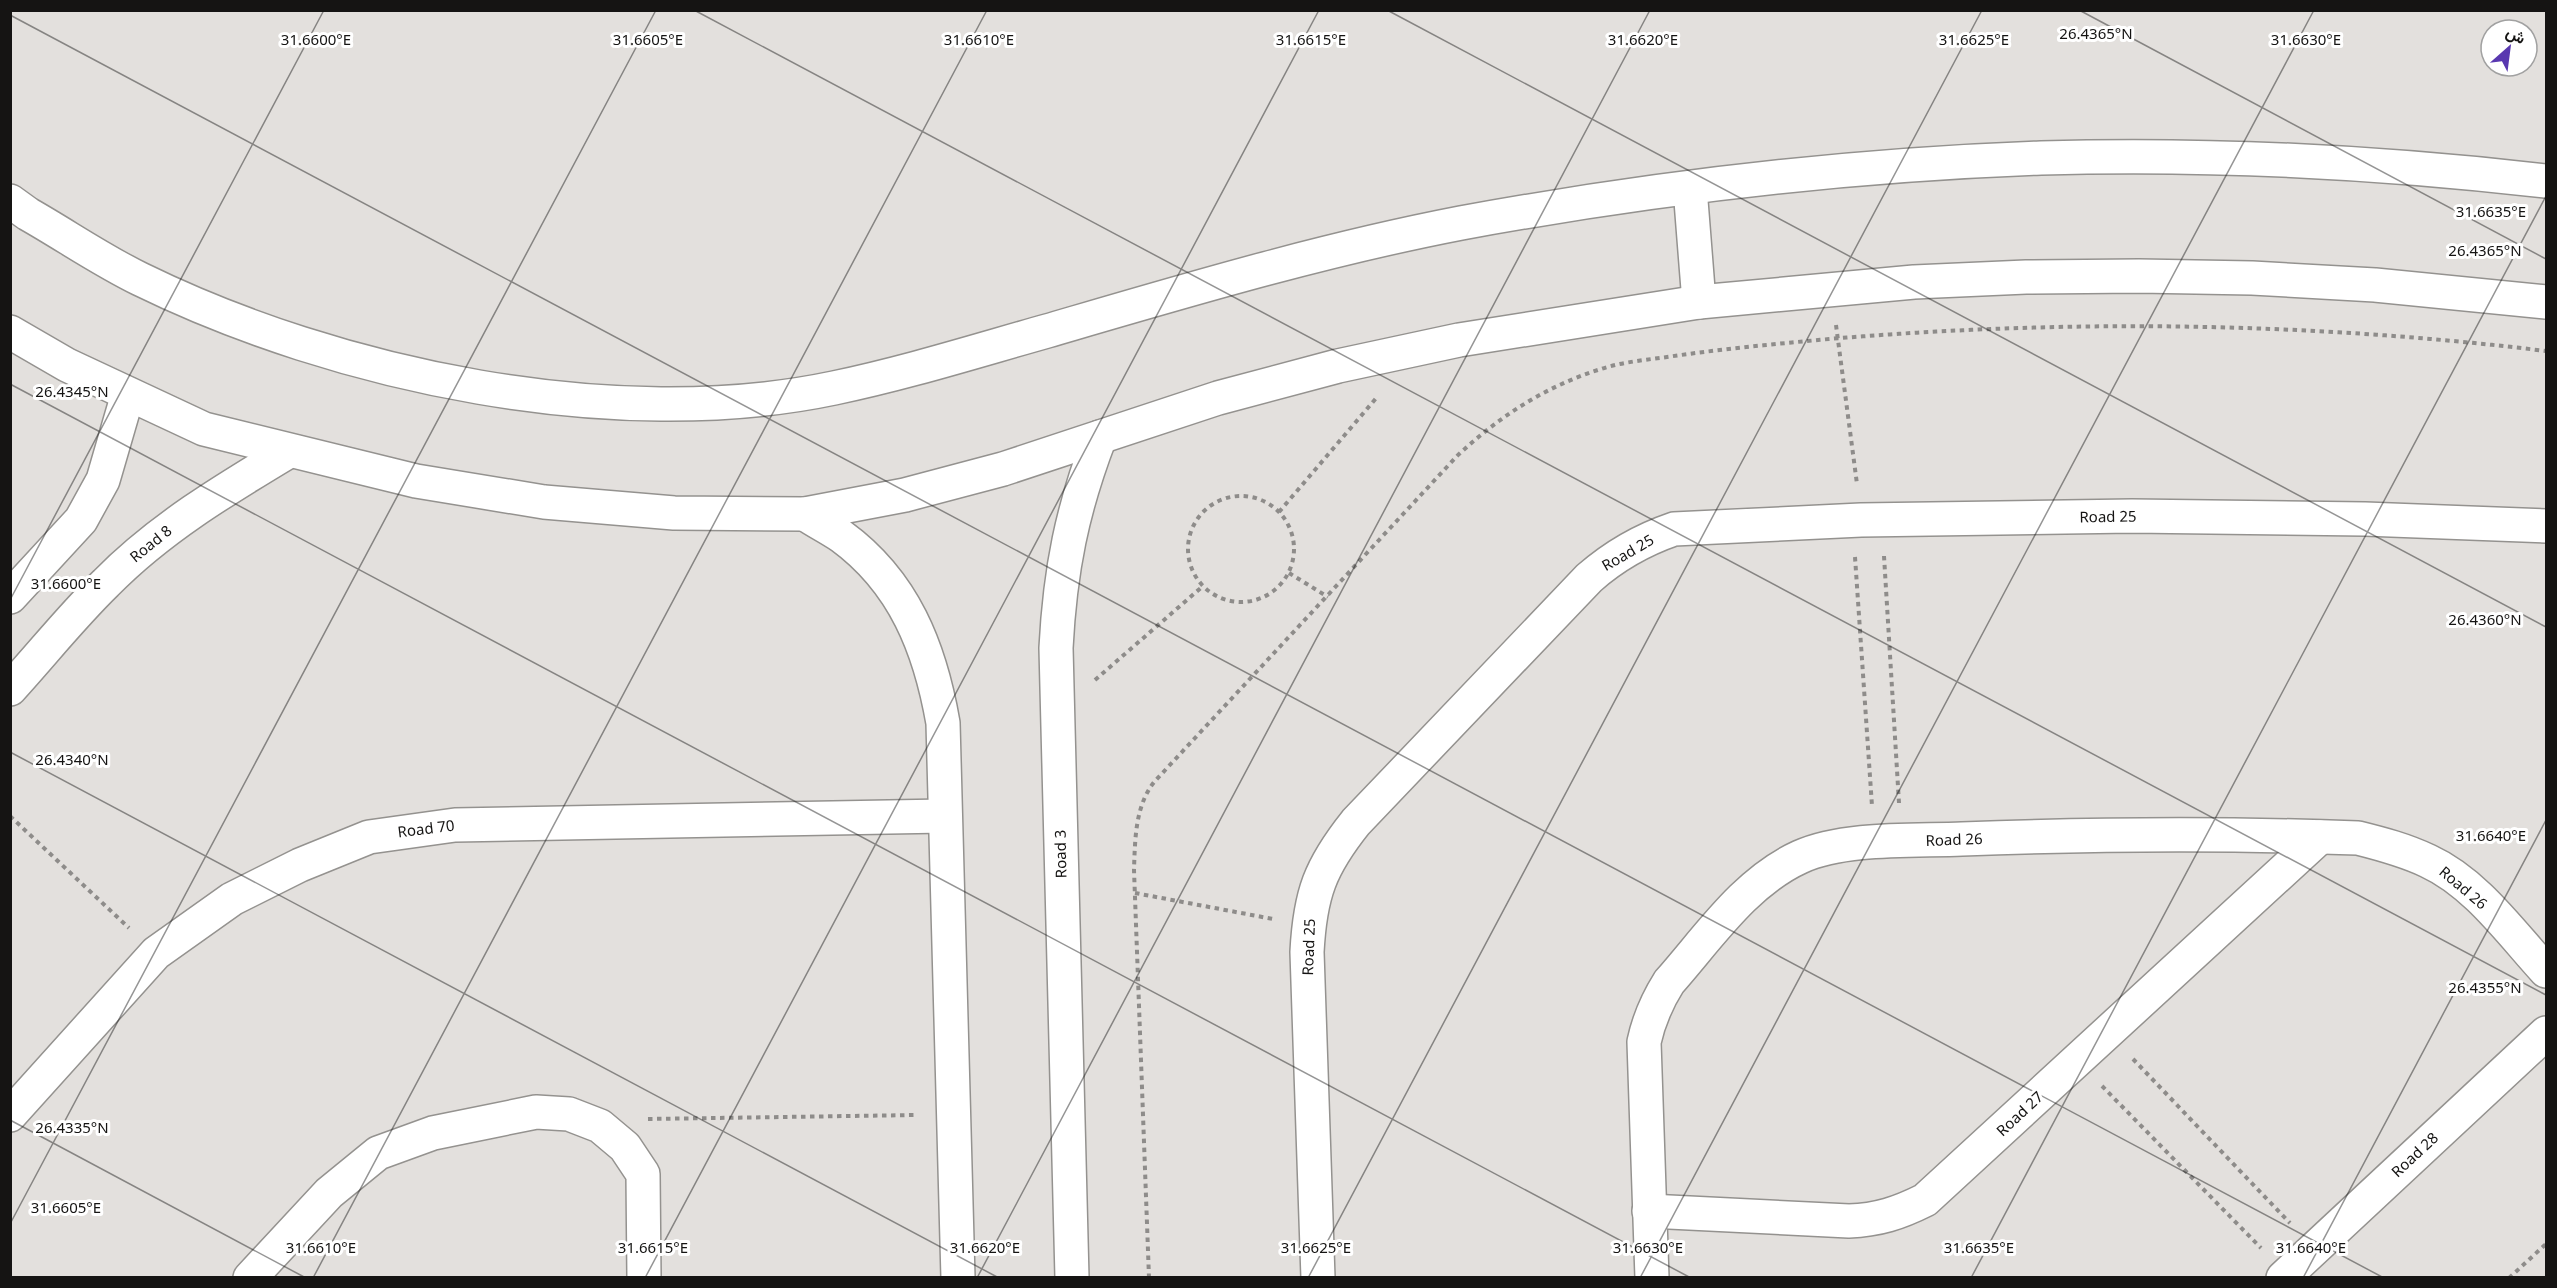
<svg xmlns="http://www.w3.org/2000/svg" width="2557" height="1288" viewBox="0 0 2557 1288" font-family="'Noto Sans',Vazirmatn,sans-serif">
	<rect width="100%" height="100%" fill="#e3e0dd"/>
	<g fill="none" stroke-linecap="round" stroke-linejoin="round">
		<!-- minor casing -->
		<g stroke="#94928f" stroke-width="36">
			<g id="minor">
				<path d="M1690 188 1699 302"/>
				<path d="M10 201 28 214C65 235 101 260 140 279 338 376 615 434 834 388 906 373 976 351 1047 331 1184 291 1321 250 1461 223 1652 188 1847 165 2041 158 2210 153 2379 162 2546 181"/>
				<path d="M10 332 67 365 204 429 416 481 544 502 674 513 805 514 905 495 1003 469 1218 398 1338 366 1459 340 1699 302 1914 282 2026 277 2139 276 2252 278 2375 285 2546 302"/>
				<path d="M805 514C817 522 829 528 841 536 904 582 930 648 943 723L958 1278"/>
				<path d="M10 597 81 520 103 480 128 394"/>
				<path d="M10 689C42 654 72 616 106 583 159 529 224 490 289 451"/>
				<path d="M10 1115 156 953 232 899 300 865 369 837 455 825 945 816"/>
				<path d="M1649 1211 1849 1221C1878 1220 1899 1213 1925 1200L2320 837"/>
				<path d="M250 1278 329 1193 378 1153 433 1133 536 1112 569 1114 600 1126 625 1147 643 1174 644 1278"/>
				<path d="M1072 1278 1056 648C1060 570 1072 510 1100 437"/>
				<path d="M1318 1278 1307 952C1310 894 1320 867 1356 822L1589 578C1614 556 1642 540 1674 529L1861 520 2132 516 2365 519 2546 526"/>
				<path d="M1652 1278 1644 1042C1649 1019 1657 1001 1669 982 1708 938 1745 882 1800 857 1844 837 1913 841 1962 839 2094 834 2225 833 2358 838 2382 844 2405 850 2428 861 2476 883 2511 933 2546 971"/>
				<path d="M2283 1278 2546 1033"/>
			</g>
		</g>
		<!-- path -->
		<g stroke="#8e8c8a" stroke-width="4" stroke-dasharray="4.5 4.5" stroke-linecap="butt">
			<path d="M1836 325 1857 484"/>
			<circle cx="1241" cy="549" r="53"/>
			<path d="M1279 512 1378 396"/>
			<path d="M1884 556 1899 803"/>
			<path d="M1855 557 1872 806"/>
			<path d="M1289 573 1328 597"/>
			<path d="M1095 680 1203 586"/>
			<path d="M10 816 129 928"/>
			<path d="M1135 893 1273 919"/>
			<path d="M2133 1059 2290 1223"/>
			<path d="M2102 1086 2261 1248"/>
			<path d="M648 1119 917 1115"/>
			<path d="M1149 1278 1134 870C1135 840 1135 805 1155 781L1458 455C1500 416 1546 386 1601 369 1622 362 1645 360 1667 357 1721 349 1775 344 1829 339 2068 319 2308 322 2546 351"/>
			<path d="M2509 1278 2546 1244"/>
		</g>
		<!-- minor -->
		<use href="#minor" stroke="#fff" stroke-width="33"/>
	</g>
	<!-- ticks -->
	<path fill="none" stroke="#151413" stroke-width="1.5" stroke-opacity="0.45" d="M694 10 2546 995M1387 10 2546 627M2079 10 2546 259M10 15 2384 1278M10 384 1691 1278M10 600 324 10M10 752 999 1278M10 1120 306 1278M10 1224 656 10M313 1278 987 10M645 1278 1319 10M977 1278 1650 10M1308 1278 1982 10M1640 1278 2314 10M1971 1278 2546 196M2303 1278 2546 820"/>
	<g text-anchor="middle" stroke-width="6" stroke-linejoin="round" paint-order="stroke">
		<!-- street labels -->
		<g font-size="15" fill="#151413" stroke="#fff">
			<text transform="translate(2108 517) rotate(-1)" y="5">Road 25</text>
			<text transform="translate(151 544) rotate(-39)" y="5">Road 8</text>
			<text transform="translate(1628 553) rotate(-30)" y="5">Road 25</text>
			<text transform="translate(426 829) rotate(-7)" y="5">Road 70</text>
			<text transform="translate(1954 840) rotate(-2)" y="5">Road 26</text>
			<text transform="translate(1061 854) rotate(-91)" y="5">Road 3</text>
			<text transform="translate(2463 888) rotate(40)" y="5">Road 26</text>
			<text transform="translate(1309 947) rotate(-88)" y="5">Road 25</text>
			<text transform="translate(2020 1114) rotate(-43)" y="5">Road 27</text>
			<text transform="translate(2415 1155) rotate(-43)" y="5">Road 28</text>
		</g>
	</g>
	<g font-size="15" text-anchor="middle" fill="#151413" stroke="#fff" stroke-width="6" stroke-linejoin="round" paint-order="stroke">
		<text x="2096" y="39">26.4365°N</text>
		<text x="316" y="45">31.6600°E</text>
		<text x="648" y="45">31.6605°E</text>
		<text x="979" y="45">31.6610°E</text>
		<text x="1311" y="45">31.6615°E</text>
		<text x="1643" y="45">31.6620°E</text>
		<text x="1974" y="45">31.6625°E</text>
		<text x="2306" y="45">31.6630°E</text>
		<text x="2491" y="217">31.6635°E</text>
		<text x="2485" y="256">26.4365°N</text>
		<text x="72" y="397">26.4345°N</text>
		<text x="66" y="589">31.6600°E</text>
		<text x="2485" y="625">26.4360°N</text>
		<text x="72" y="765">26.4340°N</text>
		<text x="2491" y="841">31.6640°E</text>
		<text x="2485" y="993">26.4355°N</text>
		<text x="72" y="1133">26.4335°N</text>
		<text x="66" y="1213">31.6605°E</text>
		<text x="321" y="1253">31.6610°E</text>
		<text x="653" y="1253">31.6615°E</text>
		<text x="985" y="1253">31.6620°E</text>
		<text x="1316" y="1253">31.6625°E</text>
		<text x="1648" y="1253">31.6630°E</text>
		<text x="1979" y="1253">31.6635°E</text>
		<text x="2311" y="1253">31.6640°E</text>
	</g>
	<!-- border -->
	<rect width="2557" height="1288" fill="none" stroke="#151413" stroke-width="24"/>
	<!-- north arrow -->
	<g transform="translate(2509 48) rotate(28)"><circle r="28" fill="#ffffff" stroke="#a1a1a1" stroke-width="1.5"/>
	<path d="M0-4.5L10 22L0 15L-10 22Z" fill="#5938b0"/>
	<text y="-9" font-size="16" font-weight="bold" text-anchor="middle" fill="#151413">ش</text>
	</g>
</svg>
